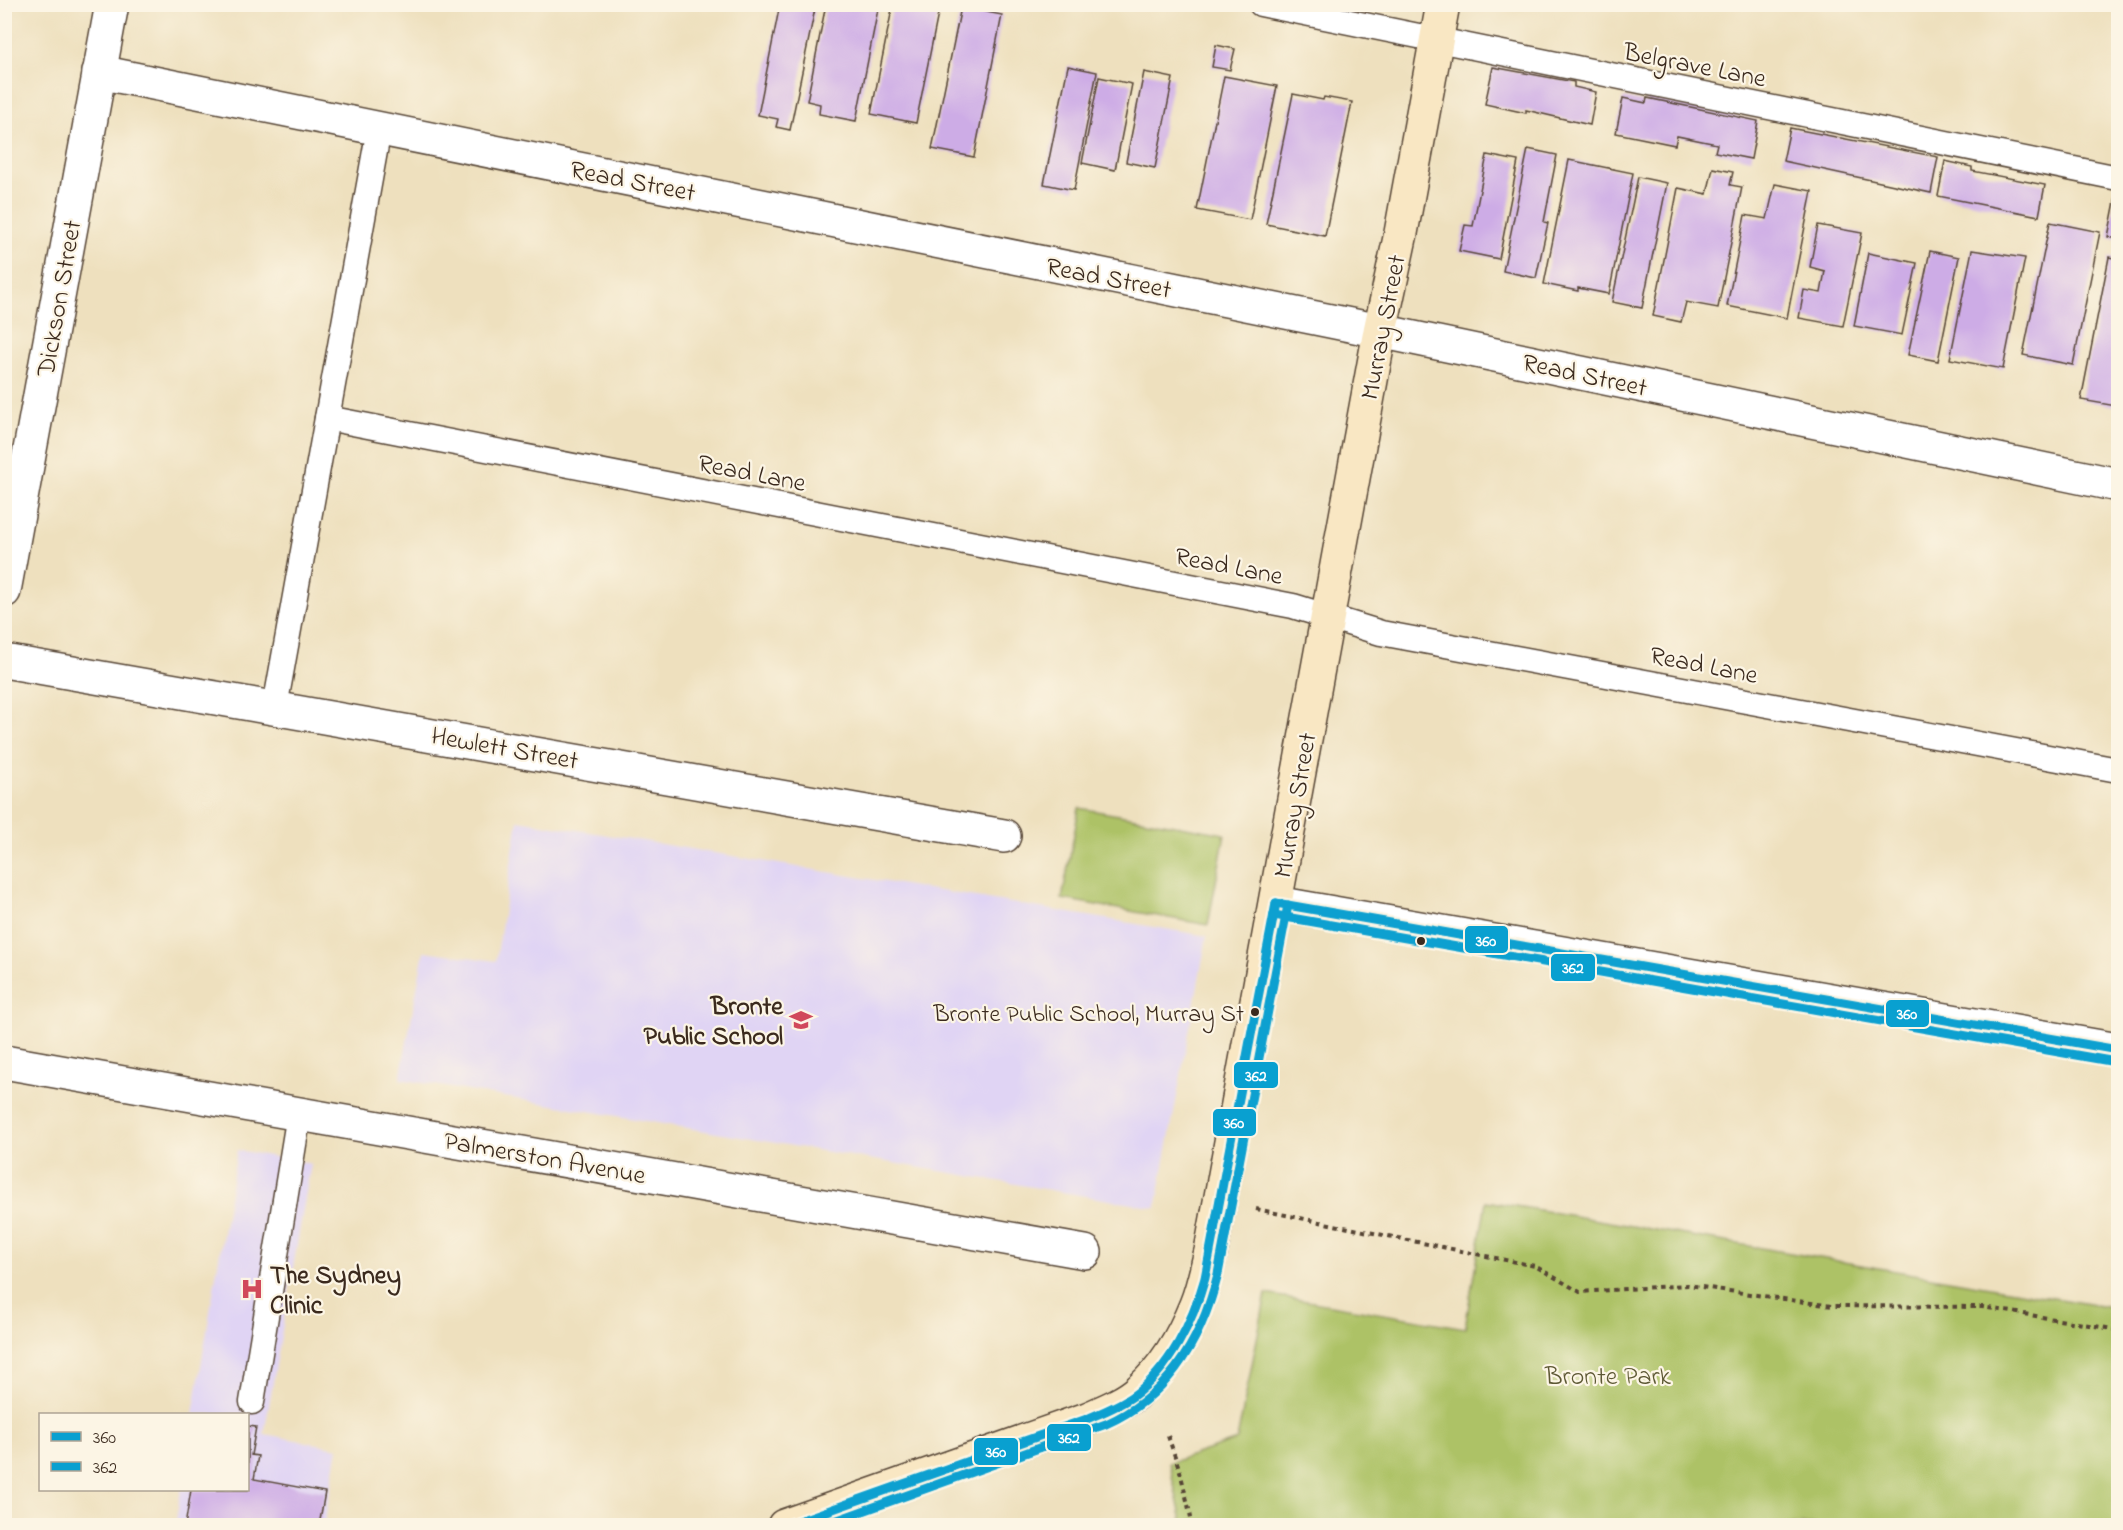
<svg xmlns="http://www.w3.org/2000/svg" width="2123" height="1530" viewBox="0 0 2123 1530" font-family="'Indie Flower',sans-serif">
	<rect width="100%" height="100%" fill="#fcf5e5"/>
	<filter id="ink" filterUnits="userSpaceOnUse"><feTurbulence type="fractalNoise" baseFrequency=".0167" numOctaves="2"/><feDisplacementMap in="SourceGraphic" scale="12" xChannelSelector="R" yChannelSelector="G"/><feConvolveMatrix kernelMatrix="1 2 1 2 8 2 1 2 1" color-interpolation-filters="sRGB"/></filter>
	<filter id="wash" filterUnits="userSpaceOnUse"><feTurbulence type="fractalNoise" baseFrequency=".008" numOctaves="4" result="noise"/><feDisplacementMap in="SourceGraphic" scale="24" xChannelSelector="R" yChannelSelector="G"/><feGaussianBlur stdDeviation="1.35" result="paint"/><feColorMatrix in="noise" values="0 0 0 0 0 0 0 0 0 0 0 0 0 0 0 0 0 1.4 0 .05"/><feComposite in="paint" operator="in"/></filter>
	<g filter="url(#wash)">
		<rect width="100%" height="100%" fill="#eee0be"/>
		<!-- built -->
		<g fill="#e0d4f4">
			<path d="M518 820 1207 936 1156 1208 400 1079 424 951 496 961Z"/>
			<path d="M237 1150 311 1164 264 1434 338 1448 324 1525 175 1526 181 1490H248V1414H193Z"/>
		</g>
		<!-- green -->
		<g fill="#adc266" stroke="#747642" stroke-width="1.5">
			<path d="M1079 808 1225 834 1208 925 1062 899Z"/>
			<path d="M1486 1201 2118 1309V1525H1183L1169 1463 1237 1440 1266 1294 1465 1328Z"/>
		</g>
		<g id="blocks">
			<!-- building -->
			<g fill="#cdace6">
				<path d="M780 4H816L790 130 776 127 778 119 758 115Z"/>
				<path d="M826 4H879L856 121 819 114 820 104 807 101Z"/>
				<path d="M893 4H940L916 123 871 114Z"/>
				<path d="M961 7 1002 15 974 157 932 149Z"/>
				<path d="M1216 45 1235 49 1230 70 1212 67Z"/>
				<path d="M1068 66 1097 72 1074 190 1044 184Z"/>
				<path d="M1493 67 1574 82V87L1596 92 1590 125 1526 110V113L1485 104Z"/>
				<path d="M1144 72 1173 78 1155 168 1126 162Z"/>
				<path d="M1224 76 1277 86 1250 220 1197 210Z"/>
				<path d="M1099 77 1132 84 1115 170 1082 163Z"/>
				<path d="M1293 94 1323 100 1324 97 1352 102 1325 236 1266 224Z"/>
				<path d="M1623 98 1646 103 1647 98 1758 121 1751 159 1715 152 1717 144 1677 136 1675 145 1616 133Z"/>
				<path d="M1790 128 1938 157 1931 193 1783 161Z"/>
				<path d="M1528 149 1557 155 1544 222 1548 223 1536 278 1503 271Z"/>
				<path d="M1487 155 1518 161 1499 259 1459 251 1465 225 1473 226Z"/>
				<path d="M1569 160 1633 173 1609 294 1578 288V291L1544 284Z"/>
				<path d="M1945 161 1972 167V171L2045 185 2039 216 1938 196Z"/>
				<path d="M1713 168 1733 172 1730 185 1742 187 1718 308 1686 302 1681 322 1653 316 1678 188 1707 194Z"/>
				<path d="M1638 177 1667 183 1642 308 1612 302Z"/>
				<path d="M1775 184 1812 191 1787 318 1727 306 1745 215 1767 219Z"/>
				<path d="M2116 196 2118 197V239L2108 237Z"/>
				<path d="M2050 222 2100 232 2073 365 2023 355Z"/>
				<path d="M1818 225 1862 233 1843 326 1799 318 1804 290 1821 293 1825 271 1810 267Z"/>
				<path d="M1972 250 2025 258 2003 369 1950 359Z"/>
				<path d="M1930 251 1959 257 1938 361 1908 355Z"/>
				<path d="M1868 253 1917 263 1902 335 1854 326Z"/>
				<path d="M2109 257 2118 259V396L2116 406 2081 400Z"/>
				<path d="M248 1426 256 1427 251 1455 258 1456 254 1479 325 1492 319 1526H185L191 1490H248Z"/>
			</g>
		</g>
	</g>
	<g filter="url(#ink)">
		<use href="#blocks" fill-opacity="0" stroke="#564536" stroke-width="1.5"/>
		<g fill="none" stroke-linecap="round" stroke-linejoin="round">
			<!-- service casing -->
			<g stroke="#564536" stroke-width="27">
				<g id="service">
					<path d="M1261 4 2118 178"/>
					<path d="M327 418 1293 606 1381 633 2118 770"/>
					<path d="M275 707 379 129"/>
					<path d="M252 1402 299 1114"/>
				</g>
			</g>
			<!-- minor casing -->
			<g stroke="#564536" stroke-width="36">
				<g id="minor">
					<path d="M99 72 1380 331 2118 485"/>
					<path d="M4 591 112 4"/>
					<path d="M4 661 1004 836"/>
					<path d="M4 1062 1085 1252"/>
				</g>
			</g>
			<!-- tertiary casing -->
			<g stroke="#564536" stroke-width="36">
				<path id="tertiary" d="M1276 903 2118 1050"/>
			</g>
			<!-- secondary casing -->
			<g stroke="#564536" stroke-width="36">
				<path id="secondary" d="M784 1526 1087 1419C1105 1411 1126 1403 1140 1390 1165 1368 1184 1335 1196 1305 1203 1288 1207 1268 1211 1251L1380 331 1401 233 1443 4"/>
			</g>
			<!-- path -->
			<g stroke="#564536" stroke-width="4" stroke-dasharray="4.5 4.5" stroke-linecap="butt">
				<path d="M1256 1209 1535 1266 1580 1292 1688 1285 1832 1306 1982 1307 2118 1330"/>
				<path d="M1168 1436 1180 1471 1193 1526"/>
			</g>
			<!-- service -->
			<use href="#service" stroke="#fff" stroke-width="24"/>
			<!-- minor -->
			<use href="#minor" stroke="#fff" stroke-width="33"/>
			<!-- tertiary -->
			<use href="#tertiary" stroke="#fff" stroke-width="33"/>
			<!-- secondary -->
			<use href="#secondary" stroke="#f9e7c3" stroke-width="33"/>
			<!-- bus-1 casing -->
			<g stroke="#fcf5e5" stroke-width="14">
				<g id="bus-1">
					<path d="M1276 903 2118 1050"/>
					<path d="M785 1526 1087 1419C1103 1412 1119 1406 1133 1396 1170 1369 1193 1321 1205 1278L1276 903"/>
				</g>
			</g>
			<!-- bus-2 casing -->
			<g stroke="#fcf5e5" stroke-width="14">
				<g id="bus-2">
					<path d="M1274 915 2116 1062"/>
					<path d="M821 1526 1106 1424C1169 1396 1202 1339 1218 1274L1288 905"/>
				</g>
			</g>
			<!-- bus-1 -->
			<use href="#bus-1" stroke="#09a0d0" stroke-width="9"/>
			<!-- bus-2 -->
			<use href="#bus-2" stroke="#09a0d0" stroke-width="9"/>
		</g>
	</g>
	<!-- icons -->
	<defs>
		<g id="school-bare" transform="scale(1.8)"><path d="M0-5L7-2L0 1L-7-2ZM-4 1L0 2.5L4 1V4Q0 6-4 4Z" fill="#d1495b" stroke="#fcf5e5" stroke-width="2.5" paint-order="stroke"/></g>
		<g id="hospital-bare" transform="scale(1.8)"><path d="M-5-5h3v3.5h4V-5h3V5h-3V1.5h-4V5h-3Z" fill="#d1495b" stroke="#fcf5e5" stroke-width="2.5" paint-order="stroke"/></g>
	</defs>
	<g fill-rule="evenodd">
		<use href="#school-bare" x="801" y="1020"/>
		<use href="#hospital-bare" x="252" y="1289"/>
	</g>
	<!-- markers -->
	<g fill="#3b2a1e" stroke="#fcf5e5" stroke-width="2">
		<circle cx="1421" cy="941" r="5"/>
		<circle cx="1255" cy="1012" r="5"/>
	</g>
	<g text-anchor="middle" stroke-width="4.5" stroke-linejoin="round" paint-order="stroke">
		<!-- bus labels -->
		<g font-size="24" fill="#3b2a1e" stroke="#fcf5e5" text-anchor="end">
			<text x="1244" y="1021">Bronte Public School, Murray St</text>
		</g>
		<!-- street labels -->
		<g font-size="26" fill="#3b2a1e" stroke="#fcf5e5">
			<text transform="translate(1695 64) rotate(11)" y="9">Belgrave Lane</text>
			<text transform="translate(633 180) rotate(11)" y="9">Read Street</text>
			<text transform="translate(1109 277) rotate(11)" y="9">Read Street</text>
			<text transform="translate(58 298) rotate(-80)" y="9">Dickson Street</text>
			<text transform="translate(1382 327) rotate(-79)" y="9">Murray Street</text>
			<text transform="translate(1585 374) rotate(12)" y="9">Read Street</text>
			<text transform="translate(752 472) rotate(11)" y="9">Read Lane</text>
			<text transform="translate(1229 565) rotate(11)" y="9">Read Lane</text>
			<text transform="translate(1704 664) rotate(11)" y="9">Read Lane</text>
			<text transform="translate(505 747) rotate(10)" y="9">Hewlett Street</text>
			<text transform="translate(1294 805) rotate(-80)" y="9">Murray Street</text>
			<text transform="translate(545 1157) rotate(10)" y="9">Palmerston Avenue</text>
		</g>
		<!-- poi labels -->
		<g font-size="26" font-weight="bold" fill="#3b2a1e" stroke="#fcf5e5" text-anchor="end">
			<text x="783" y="1014">Bronte<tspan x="783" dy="30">Public School</tspan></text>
			<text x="270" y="1283" text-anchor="start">The Sydney<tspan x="270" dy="30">Clinic</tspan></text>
		</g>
		<!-- park labels -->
		<g font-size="26" fill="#5d5834" stroke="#fcf5e5">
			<text x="1608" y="1384">Bronte Park</text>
		</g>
	</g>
	<g stroke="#fcf5e5" stroke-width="2">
		<rect x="1464" y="925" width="45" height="29" rx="6" fill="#09a0d0"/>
		<rect x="1550" y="953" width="46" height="29" rx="6" fill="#09a0d0"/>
		<rect x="1885" y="999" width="45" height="29" rx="6" fill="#09a0d0"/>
		<rect x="1233" y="1061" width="46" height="28" rx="6" fill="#09a0d0"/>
		<rect x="1212" y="1108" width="45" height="29" rx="6" fill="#09a0d0"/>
		<rect x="1046" y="1423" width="46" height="29" rx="6" fill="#09a0d0"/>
		<rect x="973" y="1437" width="46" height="29" rx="6" fill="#09a0d0"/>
	</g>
	<g font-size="16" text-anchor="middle" font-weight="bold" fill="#fff">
		<text x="1486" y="946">360</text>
		<text x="1573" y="973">362</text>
		<text x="1907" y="1019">360</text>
		<text x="1256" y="1081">362</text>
		<text x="1234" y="1128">360</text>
		<text x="1069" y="1443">362</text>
		<text x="996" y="1457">360</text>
	</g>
	<!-- margin -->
	<rect width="2123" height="1530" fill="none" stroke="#fcf5e5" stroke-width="24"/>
	<!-- legend -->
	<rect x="39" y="1413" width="210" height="78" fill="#fcf5e5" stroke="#afa495" stroke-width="1.5"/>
	<rect x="51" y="1432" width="30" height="9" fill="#09a0d0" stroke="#afa495" stroke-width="1.5"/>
	<text x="93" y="1443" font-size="18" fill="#3b2a1e">360</text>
	<rect x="51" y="1462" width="30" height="9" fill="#09a0d0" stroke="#afa495" stroke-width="1.5"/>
	<text x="93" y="1473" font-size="18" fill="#3b2a1e">362</text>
</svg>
